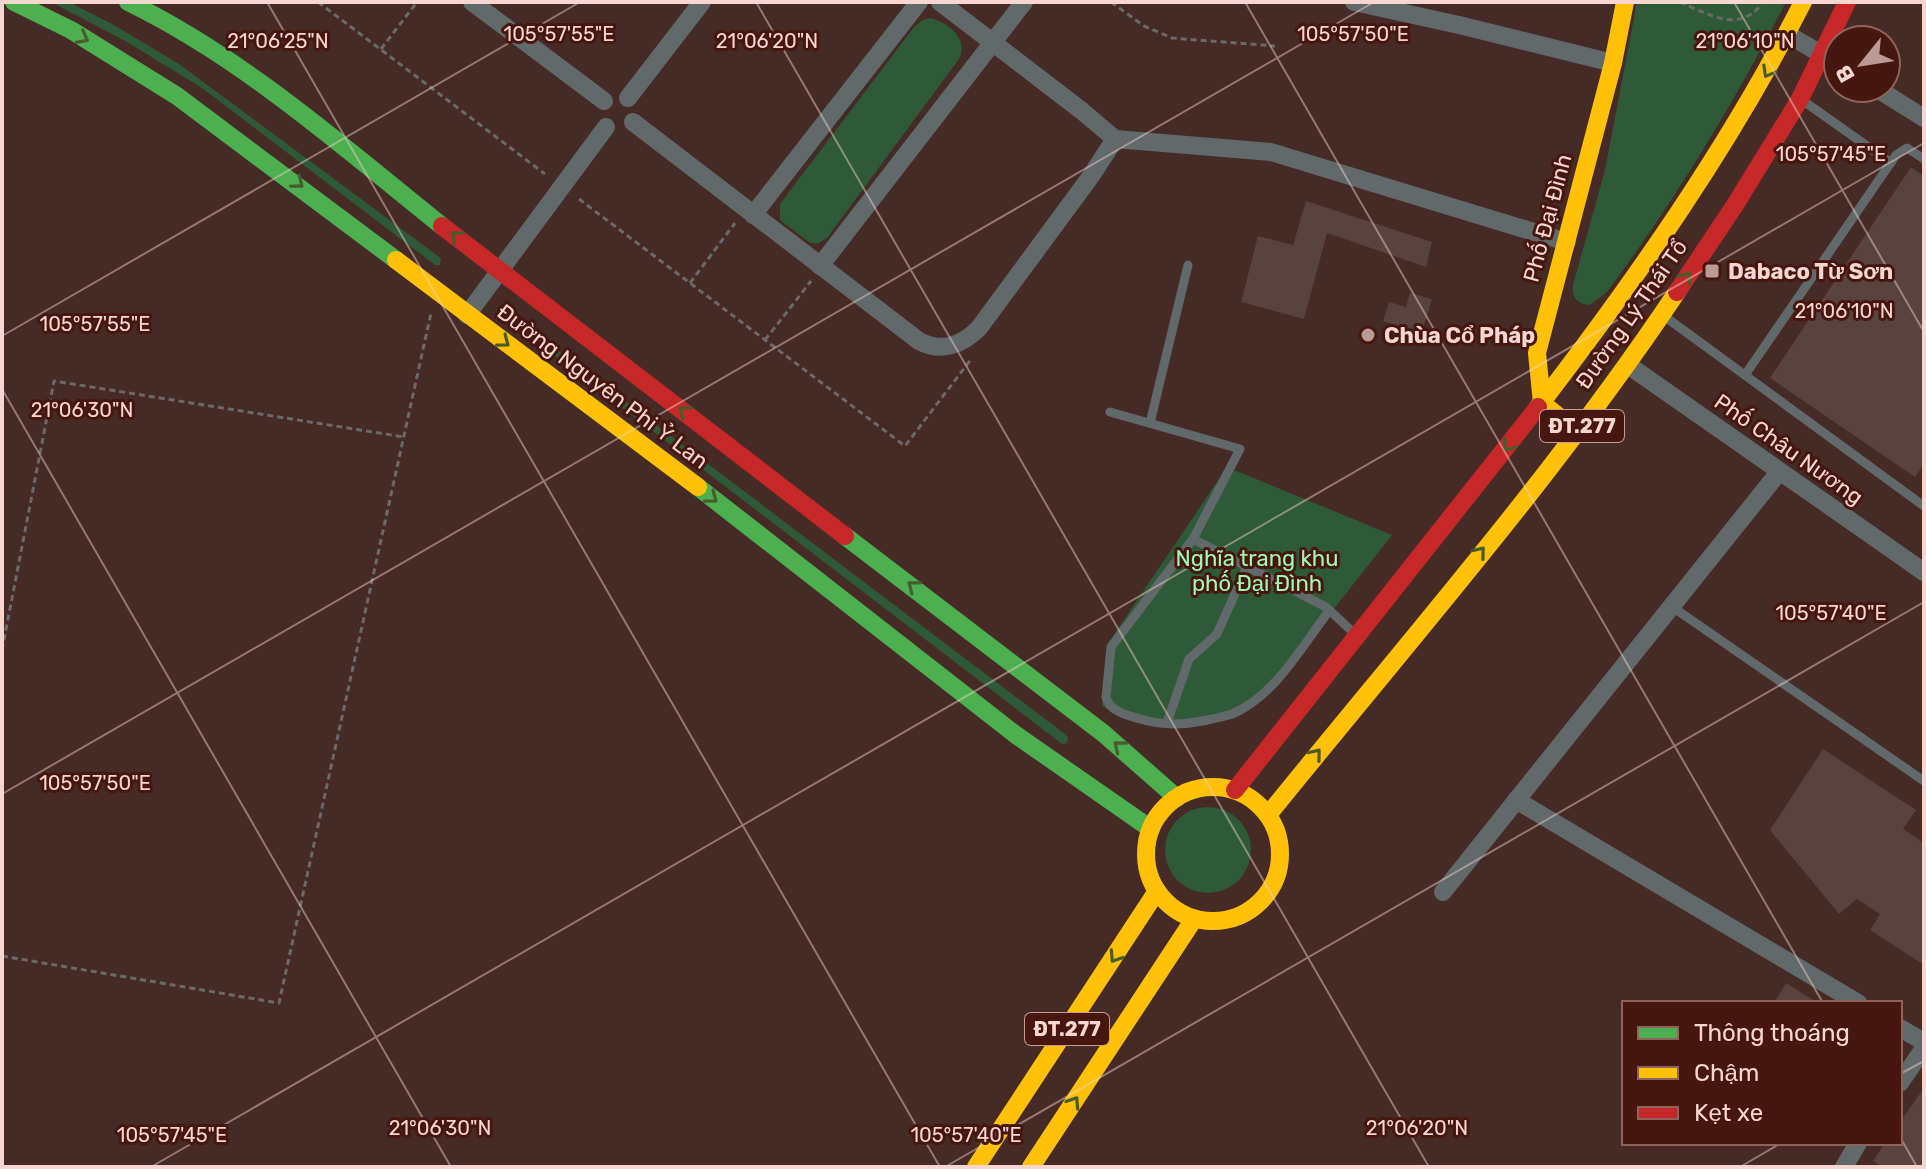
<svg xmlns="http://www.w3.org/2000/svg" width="1926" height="1169" viewBox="0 0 1926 1169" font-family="Rubik,sans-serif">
	<rect width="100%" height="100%" fill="#452a26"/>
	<!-- green -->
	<g fill="#2f5a38">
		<path d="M51 2H69L114 25 179 64 438 256 441 259 440 265H435L202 88 127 42Z"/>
		<path d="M1637 2H1786C1734 103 1675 201 1607 292L1590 305C1578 304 1571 298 1573 285L1605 170Z"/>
		<path d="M931 18C949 23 969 39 959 59L827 238 817 244 809 242 780 220V204L914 27 923 20Z"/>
		<path d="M527 327 1065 734 1068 737 1067 743 1062 744 531 338 525 332Z"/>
		<path d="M1227 467 1392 535 1266 695C1216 735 1156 739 1102 706L1107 645Z"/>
		<circle cx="1208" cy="850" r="43"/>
	</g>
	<!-- building -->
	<g fill="#59433f">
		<path d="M1911 167 1924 176V464L1915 477 1770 378Z"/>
		<path d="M1306 201 1432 242 1426 267 1327 233 1304 319 1241 302 1258 236 1293 245Z"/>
		<path d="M1410 293 1432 299 1418 345 1397 339 1401 327 1383 321 1389 302 1406 307Z"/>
		<path d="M1823 749 1916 810 1903 829 1924 843V965L1870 930 1880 914 1857 899 1839 914 1770 830Z"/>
		<path d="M1786 983 1818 1003H1774Z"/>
		<path d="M1924 1088V1167H1882L1873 1161 1885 1143H1900V1122Z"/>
	</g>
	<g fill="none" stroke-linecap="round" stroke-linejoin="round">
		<!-- path -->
		<g stroke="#6b6969" stroke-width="3" stroke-dasharray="6 4" stroke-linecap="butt">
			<path d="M318 2 545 174"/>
			<path d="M1111 2 1144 26 1172 38 1275 46"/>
			<path d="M1680 2C1708 14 1740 35 1763 2"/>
			<path d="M381 49 417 2"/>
			<path d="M579 199 905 446 972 358"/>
			<path d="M690 283 735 223"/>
			<path d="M765 340 811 281"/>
			<path d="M2 650 54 381 404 437"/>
			<path d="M2 956 279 1003 431 313"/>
		</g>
		<!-- lane -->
		<g stroke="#61696a" stroke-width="9">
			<path d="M1802 100 1891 163"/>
			<path d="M1664 316 1924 506"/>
			<path d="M1745 375 1896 155 1907 148 1924 159"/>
			<path d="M1110 412 1240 449 1193 539 1326 607 1356 635"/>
			<path d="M1150 423 1188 265"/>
			<path d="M1193 539 1111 647 1106 697C1110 712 1127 715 1140 719 1160 725 1182 725 1202 721 1212 719 1223 717 1232 714 1275 696 1302 646 1329 611"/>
			<path d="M1671 606 1924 781"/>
			<path d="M1167 723 1189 659 1217 634 1247 567"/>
		</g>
		<!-- street -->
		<g stroke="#61696a" stroke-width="18">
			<path d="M472 2 604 101"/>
			<path d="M940 2 1082 111 1115 139 1271 152 1567 242"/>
			<path d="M1354 2 1459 25 1613 63"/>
			<path d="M1787 34 1838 64"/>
			<path d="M1876 88 1924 118"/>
			<path d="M628 98 702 2"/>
			<path d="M633 122 919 341C941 353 962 345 979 328L1091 176 1115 139"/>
			<path d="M753 215 919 2"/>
			<path d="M820 266 1024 2"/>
			<path d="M467 315 606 127"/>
			<path d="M1628 365 1924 572"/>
			<path d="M1516 800 1858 1003"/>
			<path d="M1443 892 1779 472"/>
			<path d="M1900 1028 1924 1042"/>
			<path d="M1900 1083 1924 1048"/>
			<path d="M1844 1167 1858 1143"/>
		</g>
		<!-- fast -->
		<g stroke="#4caf50" stroke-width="18">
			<path d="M14 2 71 30 177 96 396 260"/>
			<path d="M128 2C243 58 342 146 442 226"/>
			<path d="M698 487 1016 735 1151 829"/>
			<path d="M845 536 1103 733 1177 798"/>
		</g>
		<!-- slow -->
		<g stroke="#ffc107" stroke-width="18">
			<path d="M396 260 698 487"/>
			<path d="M1538 407C1637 278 1729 147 1803 2"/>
			<path d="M1578 432 1542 403 1537 353 1613 63 1625 2"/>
			<circle cx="1213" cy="854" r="67"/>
			<path d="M1268 815C1407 643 1554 476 1677 292"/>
			<path d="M976 1167 1157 891"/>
			<path d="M1031 1167 1194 919"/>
		</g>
		<!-- jam -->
		<g stroke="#c62828" stroke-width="18">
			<path d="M442 226 845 536"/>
			<path d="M1677 292 1735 205 1800 99 1847 2"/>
			<path d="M1235 790 1538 407"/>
		</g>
	</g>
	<!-- one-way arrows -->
	<defs><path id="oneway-chevron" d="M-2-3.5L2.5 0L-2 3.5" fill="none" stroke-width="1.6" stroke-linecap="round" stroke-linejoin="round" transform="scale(2)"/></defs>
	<g stroke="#495b2c">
		<use href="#oneway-chevron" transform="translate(83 38) rotate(28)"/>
		<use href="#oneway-chevron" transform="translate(1768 72) rotate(119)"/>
		<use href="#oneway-chevron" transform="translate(298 183) rotate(38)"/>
		<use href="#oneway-chevron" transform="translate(456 236) rotate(-141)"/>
		<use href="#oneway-chevron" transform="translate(1686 277) rotate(-56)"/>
		<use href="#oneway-chevron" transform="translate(504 342) rotate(37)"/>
		<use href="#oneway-chevron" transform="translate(684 411) rotate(-143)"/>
		<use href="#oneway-chevron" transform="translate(1508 446) rotate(128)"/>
		<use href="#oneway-chevron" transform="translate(712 498) rotate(37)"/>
		<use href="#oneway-chevron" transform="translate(1480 552) rotate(-51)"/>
		<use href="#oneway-chevron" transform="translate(913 586) rotate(-142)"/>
		<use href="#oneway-chevron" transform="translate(1119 746) rotate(-141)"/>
		<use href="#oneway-chevron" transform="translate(1316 754) rotate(-51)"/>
		<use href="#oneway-chevron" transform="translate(1115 957) rotate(123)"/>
		<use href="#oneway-chevron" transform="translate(1074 1102) rotate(-57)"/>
	</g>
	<!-- ticks -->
	<path fill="none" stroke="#f7d6cf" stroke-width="2" stroke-opacity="0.45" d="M267 2 940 1167M756 2 1429 1167M1245 2 1823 1003M1734 2 1924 332M2 336 580 2M2 389 451 1167M2 794 1374 2M1900 1074 1924 1061M1900 1137 1917 1167M151 1167 1924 143M945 1167 1924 602M1740 1167 1781 1143"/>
	<!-- markers -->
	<g fill="#b99a94" stroke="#46160f" stroke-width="3">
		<rect x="1704" y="263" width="16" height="16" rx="4"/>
		<circle cx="1368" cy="335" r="8"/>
	</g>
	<g text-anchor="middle" stroke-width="6" stroke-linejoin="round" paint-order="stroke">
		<!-- shield labels -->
		<g fill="#46160f" stroke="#c29c95" stroke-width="2">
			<rect x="1540" y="410" width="84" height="32" rx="6"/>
			<rect x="1025" y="1013" width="84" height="32" rx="6"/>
		</g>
		<g font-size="20" font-weight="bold" fill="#f7d6cf">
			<text x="1582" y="433">ĐT.277</text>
			<text x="1067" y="1036">ĐT.277</text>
		</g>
		<!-- street labels -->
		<g font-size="22" fill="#f7d6cf" stroke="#46160f">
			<text transform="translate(1547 218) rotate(-75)" y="8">Phố Đại Đình</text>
			<text transform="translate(1631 314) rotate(-55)" y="8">Đường Lý Thái Tổ</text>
			<text transform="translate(603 386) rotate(37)" y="8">Đường Nguyên Phi Ỷ Lan</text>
			<text transform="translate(1789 449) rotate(35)" y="8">Phố Châu Nương</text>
		</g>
		<!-- poi labels -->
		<g font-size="22" font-weight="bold" fill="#f7d6cf" stroke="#46160f" text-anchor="start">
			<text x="1728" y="279">Dabaco Từ Sơn</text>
			<text x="1384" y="343">Chùa Cổ Pháp</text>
		</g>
		<!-- park labels -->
		<g font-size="22" fill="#9dfbb4" stroke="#46160f">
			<text x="1257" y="566">Nghĩa trang khu<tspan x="1257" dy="25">phố Đại Đình</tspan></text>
		</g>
	</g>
	<g font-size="20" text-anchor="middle" fill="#f7d6cf" stroke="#46160f" stroke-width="6" stroke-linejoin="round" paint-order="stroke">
		<text x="559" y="41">105°57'55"E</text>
		<text x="1353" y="41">105°57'50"E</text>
		<text x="278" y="48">21°06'25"N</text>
		<text x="767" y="48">21°06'20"N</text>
		<text x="1745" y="48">21°06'10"N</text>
		<text x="1831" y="161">105°57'45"E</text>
		<text x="1844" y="318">21°06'10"N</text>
		<text x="95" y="331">105°57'55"E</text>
		<text x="82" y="417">21°06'30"N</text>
		<text x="1831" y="620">105°57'40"E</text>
		<text x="95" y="790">105°57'50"E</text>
		<text x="440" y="1135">21°06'30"N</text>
		<text x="1417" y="1135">21°06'20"N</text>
		<text x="172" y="1142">105°57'45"E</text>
		<text x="966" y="1142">105°57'40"E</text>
	</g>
	<!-- border -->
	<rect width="1926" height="1169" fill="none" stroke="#f7d6cf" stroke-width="8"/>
	<!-- legend -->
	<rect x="1622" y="1001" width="280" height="144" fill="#46160f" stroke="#8d635c" stroke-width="2"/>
	<rect x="1638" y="1027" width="40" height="12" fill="#4caf50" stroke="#8d635c" stroke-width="2"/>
	<text x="1694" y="1041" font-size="24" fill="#f7d6cf">Thông thoáng</text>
	<rect x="1638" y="1067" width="40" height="12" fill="#ffc107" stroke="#8d635c" stroke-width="2"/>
	<text x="1694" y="1081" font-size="24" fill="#f7d6cf">Chậm</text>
	<rect x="1638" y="1107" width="40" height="12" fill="#c62828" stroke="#8d635c" stroke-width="2"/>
	<text x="1694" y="1121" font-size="24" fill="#f7d6cf">Kẹt xe</text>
	<!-- north arrow -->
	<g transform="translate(1862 64) rotate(240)"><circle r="38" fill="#46160f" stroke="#8d635c" stroke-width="2"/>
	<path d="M0-6L14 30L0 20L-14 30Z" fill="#b99a94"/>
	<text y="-12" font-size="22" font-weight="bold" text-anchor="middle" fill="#f7d6cf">B</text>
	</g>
</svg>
